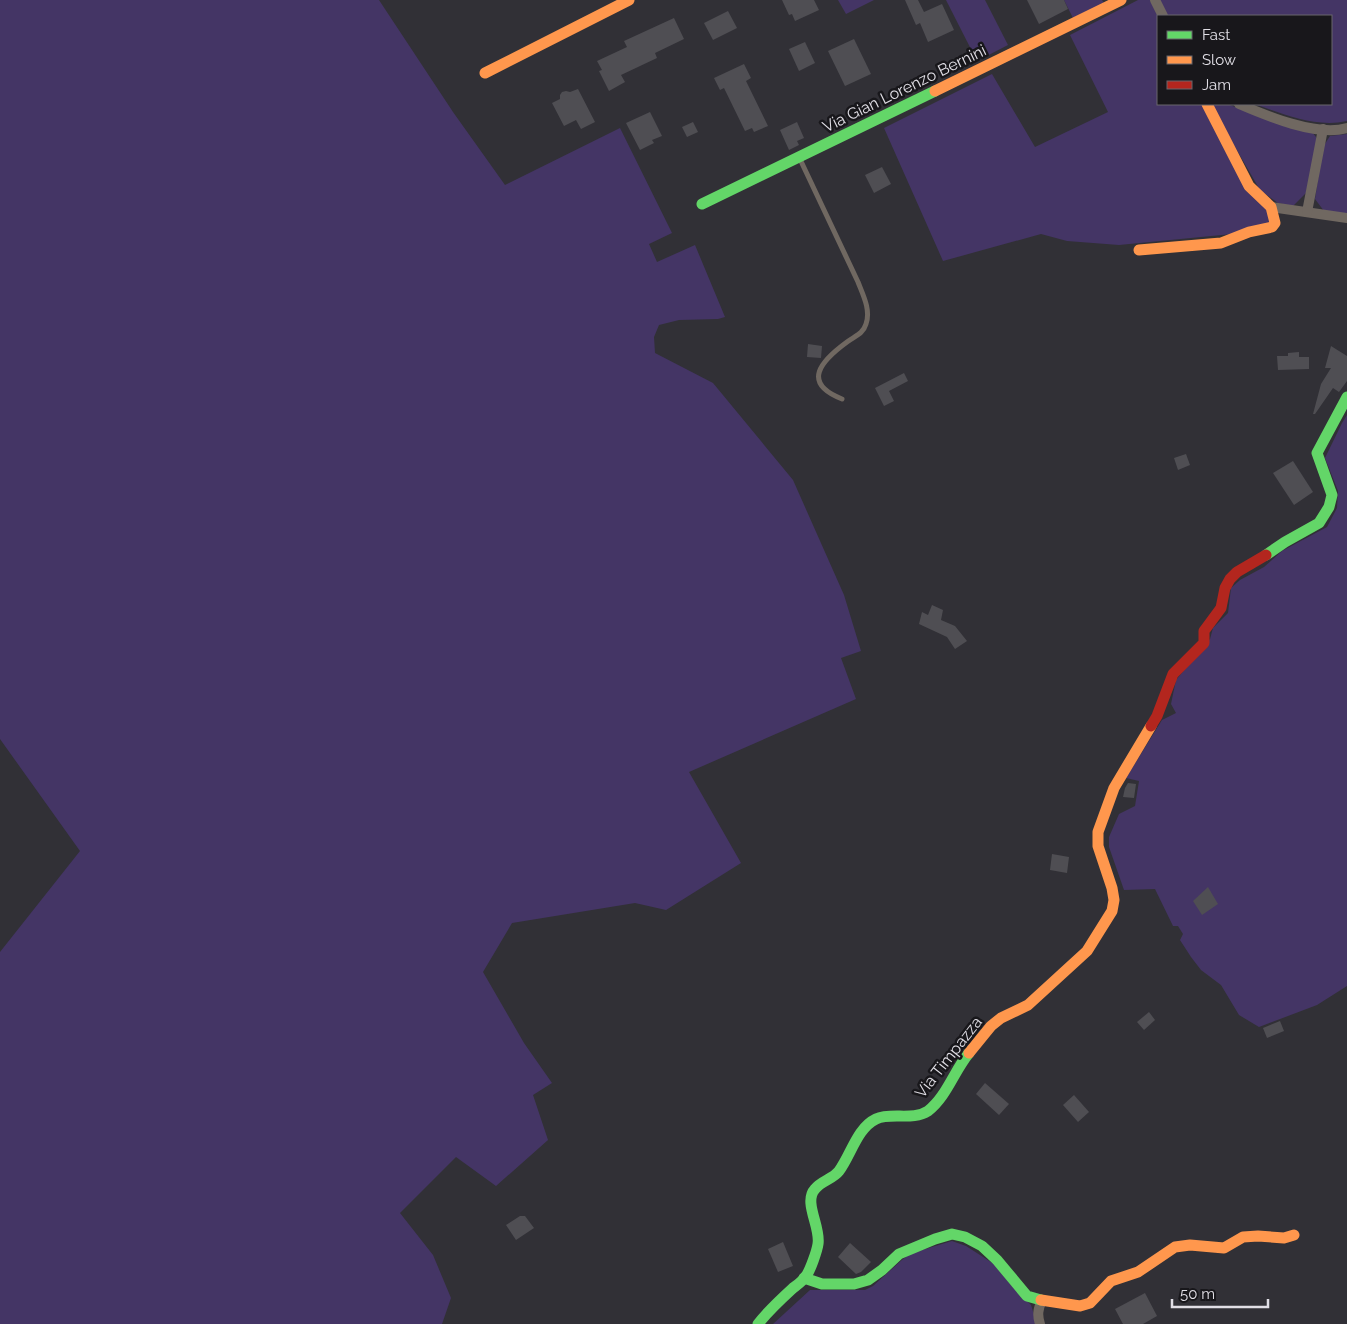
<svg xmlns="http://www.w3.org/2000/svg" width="1347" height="1324" viewBox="0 0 1347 1324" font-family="Raleway,sans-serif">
	<rect width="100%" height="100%" fill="#313036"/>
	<!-- green -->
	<g fill="#443565">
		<path d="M0 0H379L453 112 505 185 620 128 672 233 649 244 657 262 695 245 725 317 718 319 679 320 659 325 654 337 655 353 713 383 793 480 844 595 861 651 841 658 856 699 689 772 741 863 666 910 635 903 512 923 483 972 524 1043 552 1083 533 1095 548 1140 496 1186 456 1157 400 1213 433 1255 451 1298 442 1324H0V952L80 851 0 739Z"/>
		<path d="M838 0H874L846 14Z"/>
		<path d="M946 0H985L1008 45 977 61Z"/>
		<path d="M1064 0H1102L1104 3 1073 18Z"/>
		<path d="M1138 0H1150L1158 16V104H1203L1268 209 1269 223 1232 234 1119 245 1067 241 1041 234 943 261 884 128 992 74 1035 147 1108 112 1070 35Z"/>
		<path d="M1159 0H1347V121C1315 128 1284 114 1254 104H1331V16H1167Z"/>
		<path d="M1210 104H1227L1288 126 1312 132 1316 137 1317 143 1306 193 1293 206 1278 203 1260 190Z"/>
		<path d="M1347 134V214L1324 211 1315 199 1323 147 1330 136Z"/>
		<path d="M1347 415V986L1317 1005 1259 1027 1239 1015 1221 985 1201 970 1191 957 1180 940 1183 934 1178 926H1173L1155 889 1124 890 1109 847V837L1119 814 1135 806 1139 781 1126 778 1162 720 1176 713 1171 704 1176 680 1210 639 1213 628 1228 613 1231 588 1240 580 1264 567 1282 551 1327 527 1337 508 1338 491 1325 458 1342 423Z"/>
		<path d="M952 1241 966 1246 994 1264 1011 1285 1031 1305 1037 1324H773L810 1290H865L873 1286 903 1259 912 1253Z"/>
	</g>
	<!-- building -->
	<g fill="#4f4e53">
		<path d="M782 0H814L819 10 795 21 792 14 789 15Z"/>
		<path d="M905 0H918L924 12 942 4 954 30 928 42 920 23 916 25Z"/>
		<path d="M1027 0H1064L1068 9 1039 24Z"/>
		<path d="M728 11 737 28 713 40 704 23Z"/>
		<path d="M674 18 684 39 655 53 657 58 621 75 625 82 609 91 599 71 602 70 597 61 627 47 624 41Z"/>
		<path d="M854 39 871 74 845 86 828 51Z"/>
		<path d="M805 42 815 63 799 71 789 49Z"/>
		<path d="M744 64 751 78 746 81 768 126 754 132 752 128 745 131 724 88 720 90 714 78Z"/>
		<path d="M578 89 595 122 581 129 576 120 564 126 552 103 560 99V95L562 92 566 91 570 92Z"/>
		<path d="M650 112 662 136 652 140 654 143 640 150 626 123Z"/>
		<path d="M693 122 698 132 687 137 682 127Z"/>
		<path d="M797 122 804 138 797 141 799 145 789 150 780 130Z"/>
		<path d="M882 167 891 184 874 193 865 175Z"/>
		<path d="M808 344 822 346 821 358 807 357Z"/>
		<path d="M1331 346 1347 356V381L1339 392 1333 388 1315 414H1313L1321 384 1331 368H1325Z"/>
		<path d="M1299 352V357H1309V369L1278 370 1277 356H1288V353Z"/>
		<path d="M904 373 908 381 889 391 894 401 884 406 875 388Z"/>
		<path d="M1186 454 1190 465 1178 470 1174 458Z"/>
		<path d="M1293 461 1313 492 1294 505 1273 473Z"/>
		<path d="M932 605 943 610 941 620 955 626 967 641 955 649 947 637 919 624 922 612 928 615Z"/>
		<path d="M1128 783 1136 784 1134 798 1123 797 1125 788Z"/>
		<path d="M1052 854 1069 857 1067 873 1050 870Z"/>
		<path d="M1208 887 1218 904 1202 915 1193 901Z"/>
		<path d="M1149 1012 1155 1020 1144 1030 1137 1022Z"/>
		<path d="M1280 1021 1284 1031 1267 1038 1263 1028Z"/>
		<path d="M985 1083 1009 1104 999 1115 976 1094Z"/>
		<path d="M1074 1095 1089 1112 1078 1122 1063 1105Z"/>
		<path d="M520 1216H525L534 1228 516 1240 506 1225Z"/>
		<path d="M783 1242 793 1266 778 1272 768 1249Z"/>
		<path d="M850 1243 871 1262 861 1272 856 1274 838 1257Z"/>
		<path d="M1145 1293 1157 1316 1143 1324H1123L1115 1309Z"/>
	</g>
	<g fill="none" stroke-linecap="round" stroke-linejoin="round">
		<!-- lane -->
		<path stroke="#706861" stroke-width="5" d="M799 157 858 282C863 295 871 310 866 324 863 334 855 336 847 342 821 361 801 383 842 399"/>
		<!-- street -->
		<g stroke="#706861" stroke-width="10">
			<path d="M1155 0 1163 16"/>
			<path d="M1239 104C1267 116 1317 137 1347 128"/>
			<path d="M1271 207 1347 218"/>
			<path d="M1307 212 1323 129"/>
			<path d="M1040 1324C1037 1315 1038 1309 1042 1300"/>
		</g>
		<!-- fast -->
		<g stroke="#63d668" stroke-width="11">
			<path d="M702 204 935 91"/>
			<path d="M1266 555 1285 542 1319 523 1329 507 1332 495 1317 453 1347 397"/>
			<path d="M804 1278 822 1284H854L868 1280 882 1270 899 1254 935 1239 952 1234 965 1237 982 1246 997 1260 1027 1296 1041 1300"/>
			<path d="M758 1324C768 1311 780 1300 792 1289 797 1285 803 1281 806 1276 810 1271 817 1251 818 1244 821 1227 803 1202 815 1189 821 1181 833 1179 839 1171 851 1155 857 1128 876 1119 891 1112 913 1121 928 1111 947 1096 954 1071 969 1053"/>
		</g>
		<!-- slow -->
		<g stroke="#ff974d" stroke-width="11">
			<path d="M485 73 629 0"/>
			<path d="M935 91 1121 0"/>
			<path d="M1139 250 1221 243 1249 232 1272 227 1275 223 1271 207 1249 186 1207 104"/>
			<path d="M969 1053 991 1026 1001 1018 1028 1005 1087 951 1112 911 1114 900 1112 888 1098 846V832L1114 788 1151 726"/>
			<path d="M1041 1300 1080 1306 1090 1303 1111 1281 1138 1272 1175 1247 1190 1245 1224 1248 1243 1237 1258 1236 1284 1238 1294 1235"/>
		</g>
		<!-- jam -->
		<path stroke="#b3261e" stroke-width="11" d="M1151 726 1157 716 1173 674 1204 643V631L1221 608 1225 588 1230 579 1237 572 1266 555"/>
	</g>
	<g text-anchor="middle" stroke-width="5" stroke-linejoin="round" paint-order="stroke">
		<!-- street labels -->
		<g font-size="16" fill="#e1dfe6" stroke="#18171b">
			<text transform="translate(904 88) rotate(-26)" y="6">Via Gian Lorenzo Bernini</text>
			<text transform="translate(948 1057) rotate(-52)" y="6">Via Timpazza</text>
		</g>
	</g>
	<!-- legend -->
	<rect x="1157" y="15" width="175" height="90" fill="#18171b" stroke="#68676c"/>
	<rect x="1167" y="31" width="25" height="8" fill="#63d668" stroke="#68676c"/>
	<text x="1202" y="40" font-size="15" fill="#e1dfe6">Fast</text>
	<rect x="1167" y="56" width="25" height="8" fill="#ff974d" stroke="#68676c"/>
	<text x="1202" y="65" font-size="15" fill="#e1dfe6">Slow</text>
	<rect x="1167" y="81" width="25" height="8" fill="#b3261e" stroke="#68676c"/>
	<text x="1202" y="90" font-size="15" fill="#e1dfe6">Jam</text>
	<!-- scale -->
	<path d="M1172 1299v8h96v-8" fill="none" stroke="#e1dfe6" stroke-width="2.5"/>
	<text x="1180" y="1299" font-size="15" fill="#e1dfe6" stroke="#18171b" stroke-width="4" paint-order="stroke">50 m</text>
</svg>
